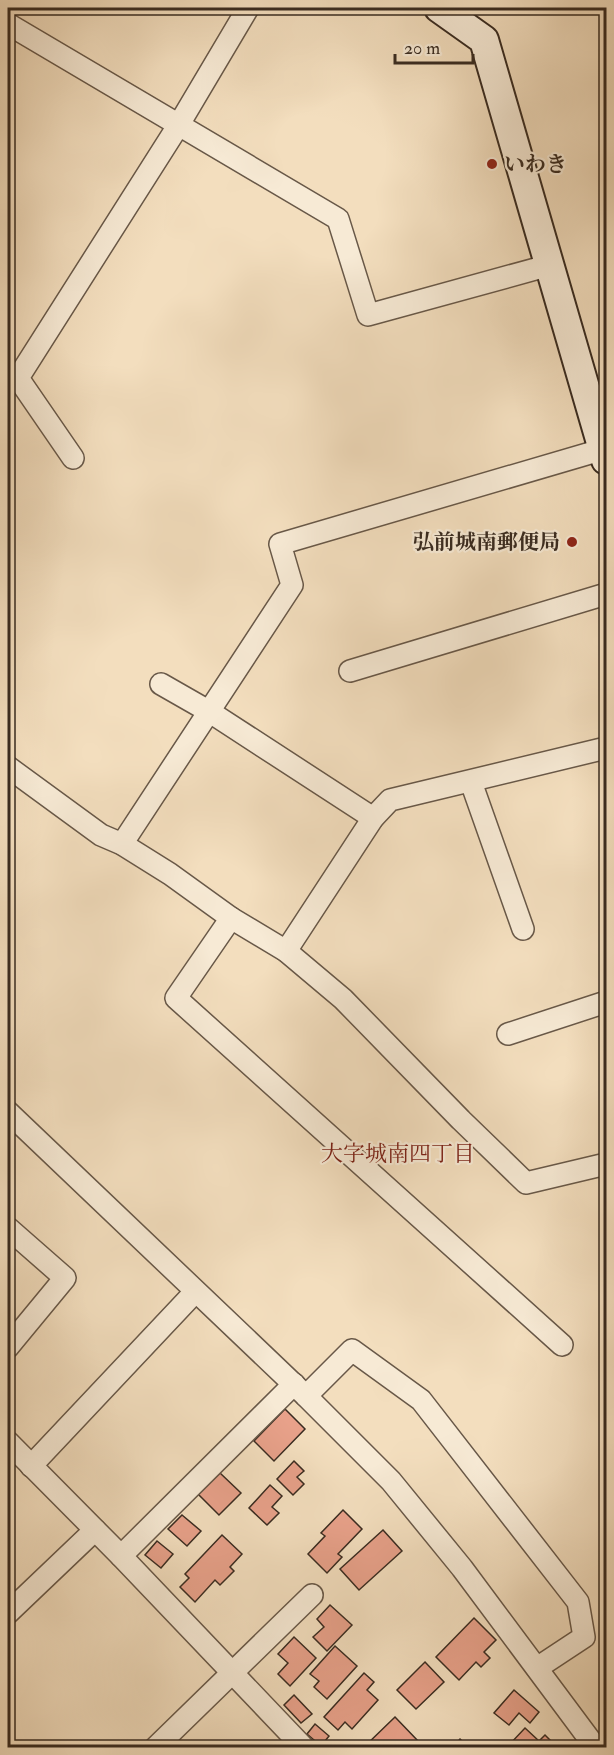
<svg xmlns="http://www.w3.org/2000/svg" width="614" height="1755" viewBox="0 0 614 1755" font-family="'IM FELL Double Pica','Noto Serif JP',serif">
	<rect width="100%" height="100%" fill="#f3debe"/>
	<filter id="stains"><feTurbulence type="fractalNoise" baseFrequency=".00333" numOctaves="4"/><feColorMatrix values="0 0 0 0 .2 0 0 0 0 .09 0 0 0 0 .02 0 0 0 .5 -.17"/></filter>
	<radialGradient id="worn" r=".72"><stop offset=".6" stop-color="#630" stop-opacity="0"/><stop offset="1" stop-color="#630" stop-opacity=".3"/></radialGradient>
	<!-- building -->
	<g fill="#e8a18a" stroke="#392b20" stroke-width="1.5">
		<path d="M285 1409 305 1429 274 1461 254 1441Z"/>
		<path d="M294 1461 304 1471 297 1477 304 1484 293 1495 277 1479Z"/>
		<path d="M220 1473 241 1493 219 1515 198 1494Z"/>
		<path d="M270 1485 282 1496 272 1507 279 1513 267 1525 249 1508Z"/>
		<path d="M343 1510 362 1529 338 1554 342 1557 327 1573 308 1554 325 1536 321 1533Z"/>
		<path d="M182 1515 201 1531 187 1546 168 1529Z"/>
		<path d="M383 1530 402 1551 359 1590 340 1569Z"/>
		<path d="M222 1535 242 1554 230 1567 234 1571 220 1585 215 1580 195 1602 180 1587 189 1578 185 1574Z"/>
		<path d="M157 1541 173 1554 161 1568 145 1555Z"/>
		<path d="M330 1605 352 1625 327 1651 313 1637 324 1627 317 1619Z"/>
		<path d="M474 1618 496 1640 484 1652 490 1658 481 1667 476 1662 459 1680 436 1657Z"/>
		<path d="M294 1637 316 1658 290 1686 278 1674 288 1663 278 1654Z"/>
		<path d="M335 1646 357 1666 327 1699 314 1687 319 1681 310 1674Z"/>
		<path d="M425 1662 444 1682 416 1709 397 1690Z"/>
		<path d="M364 1673 374 1682 367 1690 378 1700 352 1729 345 1722 338 1730 324 1717Z"/>
		<path d="M514 1690 539 1712 530 1723 519 1713 509 1725 494 1713Z"/>
		<path d="M294 1695 312 1714 301 1723 284 1705Z"/>
		<path d="M395 1717 419 1742 413 1748H363Z"/>
		<path d="M315 1724 329 1736 321 1746 307 1734Z"/>
		<path d="M525 1728 539 1741 545 1735 558 1748H510L508 1746Z"/>
		<path d="M460 1739 469 1748H452Z"/>
	</g>
	<g fill="none" stroke-linecap="round" stroke-linejoin="round">
		<!-- street casing -->
		<g stroke="#685848" stroke-width="24">
			<g id="street">
				<path d="M8 24 338 219 368 315 550 265"/>
				<path d="M73 458 18 378 178 126 248 8"/>
				<path d="M350 671 606 594"/>
				<path d="M161 684 210 712 373 818"/>
				<path d="M8 767 101 835 122 844 170 874 231 918 286 951 343 999 461 1120 526 1183 606 1164"/>
				<path d="M471 782 523 929"/>
				<path d="M122 844 292 585 280 544 604 449"/>
				<path d="M231 918 176 998 562 1345"/>
				<path d="M286 951 373 818 390 800 606 748"/>
				<path d="M508 1034 606 1002"/>
				<path d="M8 1112 306 1396 391 1481 462 1568 596 1748"/>
				<path d="M8 1228 65 1278 8 1347"/>
				<path d="M306 1396 352 1350 421 1400 578 1602 584 1637 537 1668"/>
				<path d="M8 1442 121 1556 304 1748"/>
				<path d="M31 1466 195 1292"/>
				<path d="M121 1556 294 1384"/>
				<path d="M8 1613 95 1530"/>
				<path d="M155 1748 312 1595"/>
			</g>
		</g>
		<!-- secondary casing -->
		<g stroke="#392b20" stroke-width="32">
			<path id="secondary" d="M439 8 484 40 606 460"/>
		</g>
		<!-- street -->
		<use href="#street" stroke="#f7ead5" stroke-width="21"/>
		<!-- secondary -->
		<use href="#secondary" stroke="#f7ead5" stroke-width="28"/>
	</g>
	<!-- markers -->
	<g fill="#8f2418" stroke="#f7ead5" stroke-width="2">
		<circle cx="492" cy="164" r="6"/>
		<circle cx="572" cy="542" r="6"/>
	</g>
	<g text-anchor="middle" stroke-width="4.5" stroke-linejoin="round" paint-order="stroke">
		<!-- poi labels -->
		<g font-size="21" font-weight="bold" fill="#392b20" stroke="#f7ead5" text-anchor="start">
			<text x="504" y="171">いわき</text>
			<text x="560" y="549" text-anchor="end">弘前城南郵便局</text>
		</g>
		<!-- neighbourhood labels -->
		<g font-size="22" fill="#7a1f14" stroke="#f7ead5">
			<text x="398" y="1161">大字城南四丁目</text>
		</g>
	</g>
	<!-- margin -->
	<rect width="614" height="1755" fill="none" stroke="#f3debe" stroke-width="30"/>
	<rect x="9" y="9" width="596" height="1737" fill="none" stroke="#392b20" stroke-width="3"/>
	<rect x="15" y="15" width="584" height="1725" fill="none" stroke="#392b20" stroke-width="1.5"/>
	<!-- scale -->
	<path d="M395 54v9h78v-9" fill="none" stroke="#392b20" stroke-width="3"/>
	<text x="404" y="54" font-size="18" fill="#392b20" stroke="#f7ead5" stroke-width="4.5" paint-order="stroke">20 m</text>
	<rect width="100%" height="100%" filter="url(#stains)"/>
	<rect width="100%" height="100%" fill="url(#worn)"/>
</svg>
